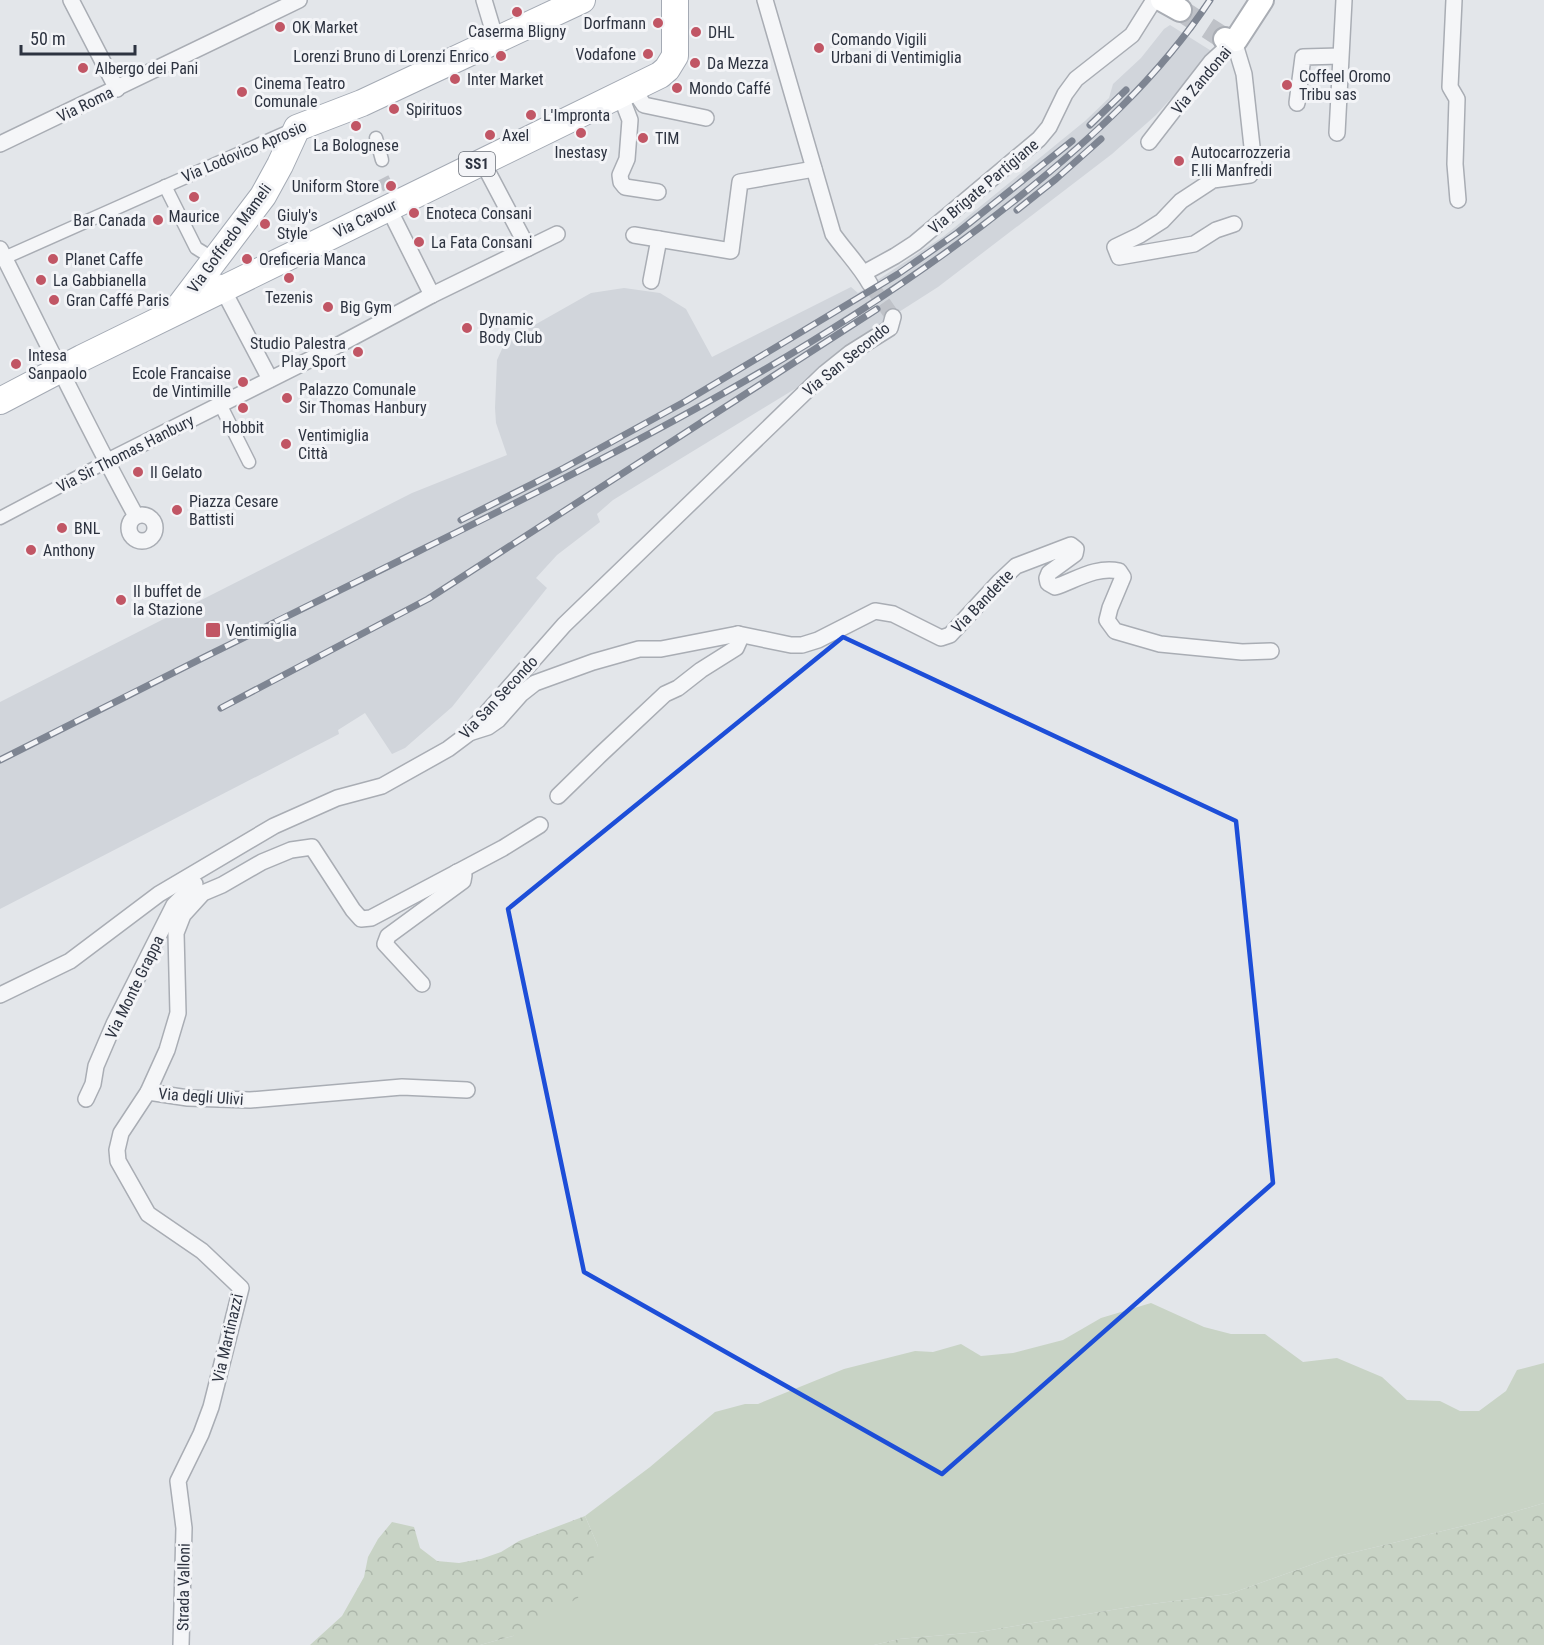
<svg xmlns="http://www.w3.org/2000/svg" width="1544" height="1645" viewBox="0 0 1544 1645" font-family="'Roboto Condensed',sans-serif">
	<defs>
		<pattern id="forest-crowns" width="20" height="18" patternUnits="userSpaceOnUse" patternTransform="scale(1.5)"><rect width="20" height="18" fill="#c8d3c5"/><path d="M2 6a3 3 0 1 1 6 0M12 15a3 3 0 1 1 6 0" fill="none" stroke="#acb6aa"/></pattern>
	</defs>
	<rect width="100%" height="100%" fill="#e3e6ea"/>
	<!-- built -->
	<path fill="#d1d5db" d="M1170 25 1213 52 1156 115 1112 154 938 287 877 326 819 367 803 384 613 500 597 514 600 522 557 555 536 578 547 588 452 707 405 748 392 754 365 713 338 730 339 734 0 909V702L412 493 507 455 496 423 495 408 497 360 502 349 508 340 591 293 624 288 660 293 686 309 712 357 851 287 858 293 944 236 1085 121 1109 98 1113 84 1141 58 1164 29Z"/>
	<!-- green -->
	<path fill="#c8d3c5" d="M1151 1303 1204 1327 1231 1334H1265L1303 1362 1337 1358 1382 1377 1407 1400 1440 1401 1460 1411H1479L1506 1391 1517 1370 1544 1363V1503L1480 1522 1330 1558 1229 1594 1136 1606 979 1632 899 1639 874 1645H480L513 1636 598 1546 585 1516 650 1467 715 1412 745 1404H758L844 1369 915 1351 933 1352 961 1344 981 1356 1013 1353 1063 1340 1101 1318Z"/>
	<!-- forest -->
	<g fill="url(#forest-crowns)">
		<path d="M1544 1503V1645H874L899 1639 979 1632 1136 1606 1229 1594 1330 1558 1480 1522Z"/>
		<path d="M585 1516 598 1546 578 1598 513 1636 480 1645H310L342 1616 364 1577 368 1557 378 1539 392 1522 414 1527 420 1548 437 1561 459 1563 481 1559 501 1552 519 1541Z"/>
	</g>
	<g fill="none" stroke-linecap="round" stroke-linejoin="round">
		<!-- pedestrian-tunnel -->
		<path stroke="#bfc2c8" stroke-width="12" stroke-dasharray="12 6" stroke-linecap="butt" d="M383 178 391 194"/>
		<!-- minor-tunnel -->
		<path stroke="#bfc2c8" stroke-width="15" stroke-dasharray="15 8" stroke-linecap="butt" d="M870 284 893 317"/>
		<!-- secondary-tunnel -->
		<path stroke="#bfc2c8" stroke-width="22" stroke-dasharray="22 11" stroke-linecap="butt" d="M1180 10 1225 39"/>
		<!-- pedestrian casing -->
		<g stroke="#a9adb4" stroke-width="15">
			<g id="pedestrian">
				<path d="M376 138 382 160"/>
				<path d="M165 186 196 248 214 259"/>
				<path d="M4 258 294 129"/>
				<path d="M220 404 249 462"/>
				<path d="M0 518 108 461"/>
			</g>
		</g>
		<!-- minor casing -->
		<g stroke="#a9adb4" stroke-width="18">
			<g id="minor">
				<path d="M71 0 117 89"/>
				<path d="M484 0 496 40"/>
				<path d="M765 0 833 234C845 251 860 266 870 284"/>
				<path d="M1454 0 1450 87 1457 99 1455 164 1458 200"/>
				<path d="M633 89 644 105 706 118"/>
				<path d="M620 94 630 120 627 159 620 175 621 182 625 187 658 192"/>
				<path d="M1297 103 1303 57 1340 56"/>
				<path d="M1337 133 1344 0"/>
				<path d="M1149 142 1211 62 1234 41 1244 74 1254 165 1250 175 1213 180 1181 201 1162 221 1140 235 1115 247 1119 257 1194 244 1216 230 1234 224"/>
				<path d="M0 144 299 0"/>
				<path d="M482 161 528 248"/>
				<path d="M388 207 432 295"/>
				<path d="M634 235 731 251 740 182 814 169"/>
				<path d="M0 249C45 338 88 429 136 516"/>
				<path d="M864 273 895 256 915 243 1039 139 1049 127 1065 94 1076 79 1132 35 1154 0"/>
				<path d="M651 281 659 239"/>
				<path d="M219 282 270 379"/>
				<path d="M108 461 329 350 432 295 557 234"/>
				<circle cx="142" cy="528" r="13"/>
				<path d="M469 733 488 727 498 720 521 694 535 683 593 662 639 649H661L738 634 791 645H802L818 640 875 611 893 614 941 638 950 635 999 582 1016 566 1071 545 1076 549 1075 554 1049 573 1047 578 1048 583 1055 587C1076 580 1096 566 1119 571L1123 577 1110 608 1107 620 1115 631 1160 644 1242 652 1271 651"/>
				<path d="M558 796 600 755 665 694 678 688 701 670 736 648 740 639 738 634"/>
				<path d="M422 984 385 944 388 936 463 881 464 875 457 872"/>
				<path d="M0 995 70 961 159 894 274 826 337 798 382 786 448 749 468 734 564 625 825 373 850 353 890 328 893 317"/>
				<path d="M148 1092 188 1098 250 1100 402 1087 467 1090"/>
				<path d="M86 1099 93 1084 96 1066 114 1024 174 905 195 884"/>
				<path d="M181 1645 184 1528 178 1481 201 1434 211 1407 241 1288 202 1251 148 1214 118 1161 117 1150 121 1133 148 1092 167 1050 178 1013 176 933 183 915 203 893 222 885 262 862 291 850 312 847 353 910 361 919 371 918 503 848 540 825"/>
			</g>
		</g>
		<!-- secondary casing -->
		<g stroke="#a9adb4" stroke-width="26">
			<g id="secondary">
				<path d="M1162 0 1180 10"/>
				<path d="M1225 39 1230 41 1236 40 1262 0"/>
			</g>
		</g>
		<!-- primary casing -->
		<g stroke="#a4aab4" stroke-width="28">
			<g id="primary">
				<path d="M179 307 263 196 280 165 297 128 362 103 582 0"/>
				<path d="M0 401 82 358 660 75 667 69 675 56V0"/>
			</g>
		</g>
		<!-- pedestrian -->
		<use href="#pedestrian" stroke="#f5f6f8" stroke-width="12"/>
		<!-- minor -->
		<use href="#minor" stroke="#f5f6f8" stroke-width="15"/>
		<!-- secondary -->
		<use href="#secondary" stroke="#fff" stroke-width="22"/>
		<!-- primary -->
		<use href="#primary" stroke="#fff" stroke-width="26"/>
		<!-- rail casing -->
		<g stroke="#7e8592" stroke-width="7">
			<g id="rail">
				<path d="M1090 125 1126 90"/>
				<path d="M1017 210 1056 179 1101 139"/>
				<path d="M461 520 564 468 686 401 898 274 957 233 1072 141"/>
				<path d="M221 708 428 599 877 309"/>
				<path d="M0 760C138 690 276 621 415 553 625 449 836 344 1019 197 1091 139 1159 77 1210 0"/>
			</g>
		</g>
		<!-- rail -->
		<use href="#rail" stroke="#f3f4f7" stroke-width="4.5" stroke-dasharray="14" stroke-linecap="butt"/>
	</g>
	<!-- marked area -->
	<path fill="none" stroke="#1d4ed8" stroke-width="4.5" stroke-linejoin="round" d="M843 637 1236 821 1273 1183 942 1474 584 1272 508 909Z"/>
	<!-- markers -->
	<g fill="#c15665" stroke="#f3f4f7" stroke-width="2">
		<circle cx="517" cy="12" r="6"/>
		<circle cx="658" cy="23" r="6"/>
		<circle cx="280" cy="27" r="6"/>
		<circle cx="696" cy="32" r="6"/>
		<circle cx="819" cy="48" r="6"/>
		<circle cx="648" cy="54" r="6"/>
		<circle cx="501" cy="56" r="6"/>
		<circle cx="695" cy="63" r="6"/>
		<circle cx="83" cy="68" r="6"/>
		<circle cx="455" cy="79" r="6"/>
		<circle cx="1287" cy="85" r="6"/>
		<circle cx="677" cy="88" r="6"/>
		<circle cx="242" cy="92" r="6"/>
		<circle cx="394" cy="109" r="6"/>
		<circle cx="531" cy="115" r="6"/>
		<circle cx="356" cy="126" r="6"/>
		<circle cx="581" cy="133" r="6"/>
		<circle cx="490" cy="135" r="6"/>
		<circle cx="643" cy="138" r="6"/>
		<circle cx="1179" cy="161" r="6"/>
		<circle cx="391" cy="186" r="6"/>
		<circle cx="194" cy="197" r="6"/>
		<circle cx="414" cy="213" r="6"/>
		<circle cx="158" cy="220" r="6"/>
		<circle cx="265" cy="224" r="6"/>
		<circle cx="419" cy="242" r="6"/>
		<circle cx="53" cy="259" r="6"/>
		<circle cx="247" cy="259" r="6"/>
		<circle cx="289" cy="278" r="6"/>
		<circle cx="41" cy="280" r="6"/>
		<circle cx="54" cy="300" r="6"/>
		<circle cx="328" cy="307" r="6"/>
		<circle cx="467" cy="328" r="6"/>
		<circle cx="358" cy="352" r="6"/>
		<circle cx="16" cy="364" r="6"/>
		<circle cx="243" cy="382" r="6"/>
		<circle cx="287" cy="398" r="6"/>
		<circle cx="243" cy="408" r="6"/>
		<circle cx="286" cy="444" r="6"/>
		<circle cx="138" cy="472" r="6"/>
		<circle cx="177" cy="510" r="6"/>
		<circle cx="62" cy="528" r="6"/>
		<circle cx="31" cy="550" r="6"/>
		<circle cx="121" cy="600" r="6"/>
		<rect x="205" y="622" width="16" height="16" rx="3"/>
	</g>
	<g text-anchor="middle" stroke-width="6" stroke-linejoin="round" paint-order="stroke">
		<!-- shield labels -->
		<rect fill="#f3f4f7" stroke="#686d77" stroke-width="1.5" x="459" y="152" width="36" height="24" rx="4.5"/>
		<g font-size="15" font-weight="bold" fill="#2d3340">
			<text x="477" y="169">SS1</text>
		</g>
		<!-- poi labels -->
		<g font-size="16" fill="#2d3340" stroke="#f3f4f7" text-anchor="start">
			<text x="646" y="29" text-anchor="end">Dorfmann</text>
			<text x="292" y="33">OK Market</text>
			<text x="517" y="37" text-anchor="middle">Caserma Bligny</text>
			<text x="708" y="38">DHL</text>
			<text x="831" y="45">Comando Vigili<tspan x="831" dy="18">Urbani di Ventimiglia</tspan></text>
			<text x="636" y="60" text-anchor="end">Vodafone</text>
			<text x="489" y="62" text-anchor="end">Lorenzi Bruno di Lorenzi Enrico</text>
			<text x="707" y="69">Da Mezza</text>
			<text x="95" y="74">Albergo dei Pani</text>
			<text x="1299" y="82">Coffeel Oromo<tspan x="1299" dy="18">Tribu sas</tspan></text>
			<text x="467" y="85">Inter Market</text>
			<text x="254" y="89">Cinema Teatro<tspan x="254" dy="18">Comunale</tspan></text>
			<text x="689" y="94">Mondo Caffé</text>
			<text x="406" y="115">Spirituos</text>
			<text x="543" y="121">L'Impronta</text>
			<text x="502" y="141">Axel</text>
			<text x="655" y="144">TIM</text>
			<text x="356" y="151" text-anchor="middle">La Bolognese</text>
			<text x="581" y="158" text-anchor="middle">Inestasy</text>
			<text x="1191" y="158">Autocarrozzeria<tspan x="1191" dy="18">F.lli Manfredi</tspan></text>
			<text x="379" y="192" text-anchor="end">Uniform Store</text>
			<text x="426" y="219">Enoteca Consani</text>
			<text x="277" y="221">Giuly's<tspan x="277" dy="18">Style</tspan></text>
			<text x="194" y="222" text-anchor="middle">Maurice</text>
			<text x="146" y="226" text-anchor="end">Bar Canada</text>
			<text x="431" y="248">La Fata Consani</text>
			<text x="65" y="265">Planet Caffe</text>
			<text x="259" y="265">Oreficeria Manca</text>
			<text x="53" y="286">La Gabbianella</text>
			<text x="289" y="303" text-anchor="middle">Tezenis</text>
			<text x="66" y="306">Gran Caffé Paris</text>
			<text x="340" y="313">Big Gym</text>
			<text x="479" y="325">Dynamic<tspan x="479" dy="18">Body Club</tspan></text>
			<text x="346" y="349" text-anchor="end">Studio Palestra<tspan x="346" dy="18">Play Sport</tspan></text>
			<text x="28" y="361">Intesa<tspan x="28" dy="18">Sanpaolo</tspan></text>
			<text x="231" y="379" text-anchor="end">Ecole Francaise<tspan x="231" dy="18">de Vintimille</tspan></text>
			<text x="299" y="395">Palazzo Comunale<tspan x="299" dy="18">Sir Thomas Hanbury</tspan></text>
			<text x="243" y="433" text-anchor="middle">Hobbit</text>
			<text x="298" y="441">Ventimiglia<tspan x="298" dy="18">Città</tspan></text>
			<text x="150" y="478">Il Gelato</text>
			<text x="189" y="507">Piazza Cesare<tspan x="189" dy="18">Battisti</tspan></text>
			<text x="74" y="534">BNL</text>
			<text x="43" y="556">Anthony</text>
			<text x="133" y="597">Il buffet de<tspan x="133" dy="18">la Stazione</tspan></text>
			<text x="226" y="636">Ventimiglia</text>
		</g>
		<!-- street labels -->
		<g font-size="16" fill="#2d3340" stroke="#f3f4f7">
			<text transform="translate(1201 80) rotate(-50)" y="6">Via Zandonai</text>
			<text transform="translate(85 104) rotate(-26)" y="6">Via Roma</text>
			<text transform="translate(244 151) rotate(-23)" y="6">Via Lodovico Aprosio</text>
			<text transform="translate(983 186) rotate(-40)" y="6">Via Brigate Partigiane</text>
			<text transform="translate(365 218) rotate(-26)" y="6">Via Cavour</text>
			<text transform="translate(229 238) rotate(-54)" y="6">Via Goffredo Mameli</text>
			<text transform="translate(846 359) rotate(-39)" y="6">Via San Secondo</text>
			<text transform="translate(125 453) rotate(-27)" y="6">Via Sir Thomas Hanbury</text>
			<text transform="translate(982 601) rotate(-46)" y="6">Via Bandette</text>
			<text transform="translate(498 697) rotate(-47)" y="6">Via San Secondo</text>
			<text transform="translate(134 987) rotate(-64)" y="6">Via Monte Grappa</text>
			<text transform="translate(201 1096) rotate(4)" y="6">Via degli Ulivi</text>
			<text transform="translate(227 1338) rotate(-77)" y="6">Via Martinazzi</text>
			<text transform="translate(183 1587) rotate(-89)" y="6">Strada Valloni</text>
		</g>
	</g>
	<!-- scale -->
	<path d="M21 45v9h114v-9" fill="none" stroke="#2d3340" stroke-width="3"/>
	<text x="30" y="45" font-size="18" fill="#2d3340" stroke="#f3f4f7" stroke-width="4.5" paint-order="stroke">50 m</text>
</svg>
